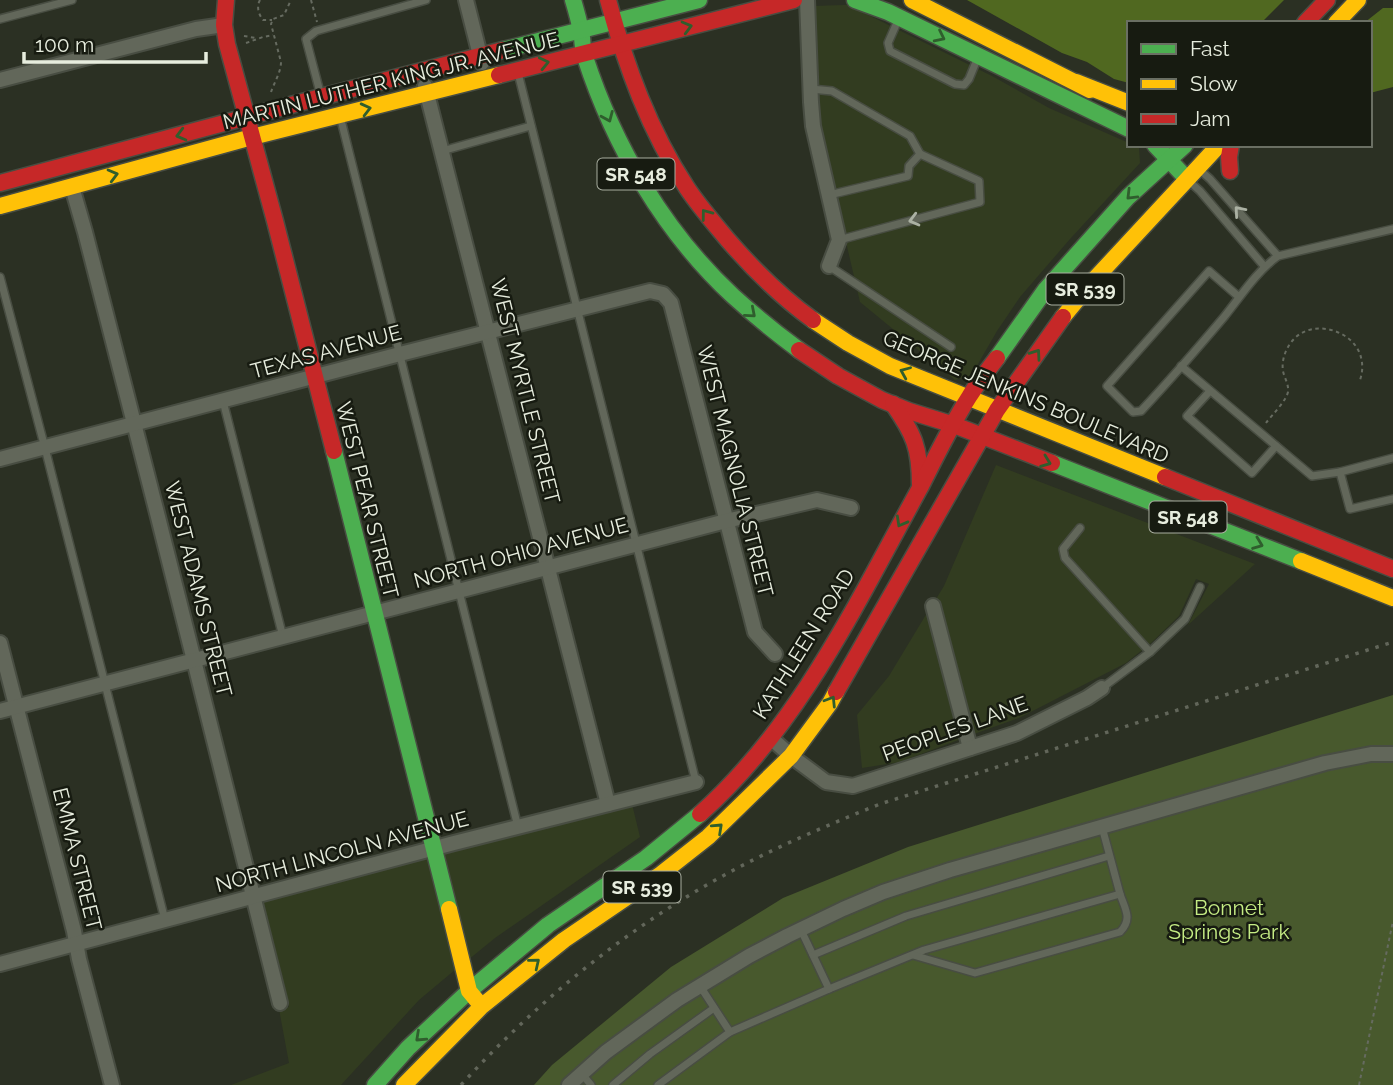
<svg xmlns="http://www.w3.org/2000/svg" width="1393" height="1085" viewBox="0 0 1393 1085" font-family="Raleway,sans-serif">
	<rect width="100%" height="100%" fill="#2b3023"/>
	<!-- built -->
	<g fill="#323c20">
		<path d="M843 5H848L992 76 1049 108 1129 143V145L1139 148 1140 163 1070 239 1020 297 997 331 971 376 955 380 860 302 846 242V238L820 125 818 101 814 6Z"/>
		<path d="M996 465 1255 564 1188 625 1209 584 1196 579 1179 616 1151 643 1126 663 1019 718 974 734 938 599H936L944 586Z"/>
		<path d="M927 613 961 739 900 762 862 768 857 715 889 676Z"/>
		<path d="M632 804 640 837 495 938 468 960 441 854Z"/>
		<path d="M427 857 456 969 419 1000 341 1085H231L289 1063 279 1009 289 1007 262 901Z"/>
	</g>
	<!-- green -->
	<path fill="#48592d" d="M1393 695V1085H534L552 1065 671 967 783 898 908 847Z"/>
	<!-- water -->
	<g fill="#506820">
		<path d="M967 0H1284L1261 23H1129V83L1114 79 1087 62 1062 53Z"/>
		<path d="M1383 8H1393V87L1370 93V23H1364Z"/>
	</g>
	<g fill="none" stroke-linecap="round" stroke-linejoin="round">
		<!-- lane casing -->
		<g stroke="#484d42" stroke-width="10">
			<g id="lane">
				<path d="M899 18 888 43 890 51 955 84 964 85 969 79 978 57"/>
				<path d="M0 19 72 0"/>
				<path d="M518 73 696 782"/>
				<path d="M811 89 832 91 910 136 920 154"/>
				<path d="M321 96 306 39 316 31 426 0"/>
				<path d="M340 116 518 827"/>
				<path d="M442 151 531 126"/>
				<path d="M1201 171 1210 179 1278 256"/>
				<path d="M1190 182 1200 191 1264 266"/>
				<path d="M829 195 908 176 909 166 920 154 979 181 980 202 839 240"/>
				<path d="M829 266 951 347"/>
				<path d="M0 277 45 448 165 920"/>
				<path d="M1239 297 1209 271 1107 386 1133 412 1141 411C1170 380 1197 349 1224 317 1241 296 1256 272 1278 256L1393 229"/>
				<path d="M1181 366 1312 476 1340 472"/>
				<path d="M1210 391 1187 416 1252 473 1276 446"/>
				<path d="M223 401 283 637"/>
				<path d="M1393 458 1340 472 1350 509 1393 499"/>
				<path d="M1080 528 1063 549 1065 558 1150 652"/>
				<path d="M1102 688 1150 652 1185 619 1200 587"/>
				<path d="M801 930 829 989 924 950 1120 894 1102 827"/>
				<path d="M813 955 906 916 1109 856"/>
				<path d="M913 955 975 973 1120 932C1133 919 1125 909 1120 894"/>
				<path d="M730 1032 829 989"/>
				<path d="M582 1074 591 1085"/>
				<path d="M613 1085 650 1054 714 1008"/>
				<path d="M658 1085 730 1032 700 986"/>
			</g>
		</g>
		<!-- street casing -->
		<g stroke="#484d42" stroke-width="18">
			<g id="street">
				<path d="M466 0 482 63"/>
				<path d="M807 0 811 102 813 126 839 240 829 266"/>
				<path d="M0 80 196 29 224 25"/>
				<path d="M425 86 608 804"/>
				<path d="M72 187 85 232 157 513 280 1003"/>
				<path d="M0 459 400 354 650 291 663 294 671 303 755 632 775 654"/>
				<path d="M933 606 970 748"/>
				<path d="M0 643 74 931 79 959 112 1085"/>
				<path d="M0 711 726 521 817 500 851 508"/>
				<path d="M771 738 791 756 826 782 853 786 1017 733 1087 698 1102 688"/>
				<path d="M0 964 454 843 696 782"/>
				<path d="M569 1085 606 1052 677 1000 749 956 787 936 843 909 883 892 950 870 1325 763 1371 754H1393"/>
			</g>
		</g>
		<!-- fast casing -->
		<g stroke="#484d42" stroke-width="19">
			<g id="fast">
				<path d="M573 0C576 10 579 21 581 31 583 40 582 49 585 57 614 146 664 232 733 296 754 315 776 333 799 350"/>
				<path d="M855 0 888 12 1129 129"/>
				<path d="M503 50 699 0"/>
				<path d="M1155 145 1187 179"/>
				<path d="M997 358 1046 289 1128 197 1185 145"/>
				<path d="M334 451 449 909"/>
				<path d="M1052 463 1301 561"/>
				<path d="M375 1085 408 1048 469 991 548 925 646 858 700 814"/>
			</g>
		</g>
		<!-- slow casing -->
		<g stroke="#484d42" stroke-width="19">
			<g id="slow">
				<path d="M912 0 1090 90"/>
				<path d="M1336 23 1358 0"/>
				<path d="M1076 82 1129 103"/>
				<path d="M0 206 252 137 499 75"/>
				<path d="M1063 317 1091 283 1219 145"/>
				<path d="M813 320 848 343 890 366 1165 477"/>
				<path d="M1301 561 1393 598"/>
				<path d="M449 909 469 991 479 1003"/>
				<path d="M404 1085 482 1006 564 940 661 874 708 837 791 756 830 703 836 692"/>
			</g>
		</g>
		<!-- jam casing -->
		<g stroke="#484d42" stroke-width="19">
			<g id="jam">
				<path d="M226 0 224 25 227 44 275 221 334 451"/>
				<path d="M608 0C626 66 649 130 687 188 699 206 713 222 727 239 753 269 781 297 813 320"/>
				<path d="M1305 23 1327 0"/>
				<path d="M499 75 794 0"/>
				<path d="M1230 171 1229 157 1231 145"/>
				<path d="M0 183 321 97 503 50"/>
				<path d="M799 350 838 376 882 400 909 411 954 425 1052 463"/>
				<path d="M893 404C914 434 920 448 920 485"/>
				<path d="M1165 477 1393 569"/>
				<path d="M836 692 997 410 1063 317"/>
				<path d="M700 814C800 725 857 602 921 486 936 456 951 425 969 397 977 384 987 371 997 358"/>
			</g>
		</g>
		<!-- path -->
		<g stroke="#666b60" stroke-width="2" stroke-dasharray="3.5 3.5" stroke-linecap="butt">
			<path d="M260 0C256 7 259 15 263 20H272"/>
			<path d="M311 0 317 22"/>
			<path d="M244 36 256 38"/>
			<path d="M246 43 263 37 273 35"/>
			<path d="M271 92C274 83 281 72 281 62L271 24 273 19 284 15 291 0"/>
			<path d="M1266 423C1272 415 1286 401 1288 392 1289 384 1284 377 1283 371 1281 359 1287 345 1296 337 1315 320 1351 330 1360 354 1363 363 1363 371 1360 380"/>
			<path d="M1359 1085 1393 921"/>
		</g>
		<!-- lane -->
		<use href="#lane" stroke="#62675a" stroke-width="7"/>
		<!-- street -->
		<use href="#street" stroke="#62675a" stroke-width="14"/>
		<!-- fast -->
		<use href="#fast" stroke="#4caf50" stroke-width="16"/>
		<!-- slow -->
		<use href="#slow" stroke="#ffc107" stroke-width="16"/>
		<!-- jam -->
		<use href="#jam" stroke="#c62828" stroke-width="16"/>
		<!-- rail -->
		<path stroke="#62665a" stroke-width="3.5" stroke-dasharray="3.5 7" stroke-linecap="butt" d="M461 1085C533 1006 618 935 712 882 766 851 823 827 880 804L1393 642"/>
	</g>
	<!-- one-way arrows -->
	<defs><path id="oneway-chevron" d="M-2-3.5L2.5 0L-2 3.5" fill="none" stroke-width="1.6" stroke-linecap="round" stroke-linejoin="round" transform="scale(1.75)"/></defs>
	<g stroke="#2f5e2d">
		<use href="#oneway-chevron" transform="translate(687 27) rotate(-15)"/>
		<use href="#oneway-chevron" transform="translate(940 37) rotate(26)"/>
		<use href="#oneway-chevron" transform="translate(544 63) rotate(-13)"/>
		<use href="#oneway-chevron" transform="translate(366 109) rotate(-14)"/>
		<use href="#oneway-chevron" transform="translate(608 117) rotate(67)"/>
		<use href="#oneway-chevron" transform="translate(181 135) rotate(165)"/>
		<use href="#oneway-chevron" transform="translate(113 175) rotate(-15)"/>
		<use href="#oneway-chevron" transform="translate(1131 195) rotate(135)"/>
		<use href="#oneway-chevron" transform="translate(706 214) rotate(-127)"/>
		<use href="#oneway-chevron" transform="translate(751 313) rotate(41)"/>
		<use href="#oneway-chevron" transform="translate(1036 354) rotate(-55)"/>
		<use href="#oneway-chevron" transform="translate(905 372) rotate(-157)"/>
		<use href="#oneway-chevron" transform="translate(1046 462) rotate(21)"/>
		<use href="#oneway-chevron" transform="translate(901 522) rotate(119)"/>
		<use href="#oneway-chevron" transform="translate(1258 544) rotate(21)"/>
		<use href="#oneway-chevron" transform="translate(831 701) rotate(-58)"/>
		<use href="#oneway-chevron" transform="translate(718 828) rotate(-43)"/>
		<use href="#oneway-chevron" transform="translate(535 963) rotate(-39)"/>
		<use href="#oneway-chevron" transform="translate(420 1037) rotate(137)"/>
	</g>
	<g stroke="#abb1a3">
		<use href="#oneway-chevron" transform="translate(1239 211) rotate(-131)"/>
		<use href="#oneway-chevron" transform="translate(914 220) rotate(165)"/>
	</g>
	<g text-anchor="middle" stroke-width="5" stroke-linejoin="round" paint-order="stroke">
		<!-- shield labels -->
		<g fill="#171b11" stroke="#a9aea0" stroke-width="2">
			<rect x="597.5" y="158.5" width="77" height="31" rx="5"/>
			<rect x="1046.5" y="273.5" width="77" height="31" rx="5"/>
			<rect x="1149.5" y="501.5" width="77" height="31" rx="5"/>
			<rect x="603.5" y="871.5" width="77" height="31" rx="5"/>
		</g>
		<g font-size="19" font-weight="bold" fill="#e7edde">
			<text x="636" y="181">SR 548</text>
			<text x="1085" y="296">SR 539</text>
			<text x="1188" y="524">SR 548</text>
			<text x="642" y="894">SR 539</text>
		</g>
		<!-- street labels -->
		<g font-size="21" fill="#e7edde" stroke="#171b11">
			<text transform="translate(391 81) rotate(-14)" y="7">MARTIN LUTHER KING JR. AVENUE</text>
			<text transform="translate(326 352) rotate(-15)" y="7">TEXAS AVENUE</text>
			<text transform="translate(525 391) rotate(76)" y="7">WEST MYRTLE STREET</text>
			<text transform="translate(1026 397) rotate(23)" y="7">GEORGE JENKINS BOULEVARD</text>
			<text transform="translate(735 471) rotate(76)" y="7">WEST MAGNOLIA STREET</text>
			<text transform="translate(367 500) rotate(76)" y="7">WEST PEAR STREET</text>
			<text transform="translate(521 553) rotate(-15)" y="7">NORTH OHIO AVENUE</text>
			<text transform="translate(198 589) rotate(76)" y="7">WEST ADAMS STREET</text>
			<text transform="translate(804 644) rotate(-58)" y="7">KATHLEEN ROAD</text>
			<text transform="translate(955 729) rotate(-20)" y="7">PEOPLES LANE</text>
			<text transform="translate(342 852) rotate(-15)" y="7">NORTH LINCOLN AVENUE</text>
			<text transform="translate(77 859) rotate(76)" y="7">EMMA STREET</text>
		</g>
		<!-- park labels -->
		<g font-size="21" fill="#c5ec84" stroke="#171b11">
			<text x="1229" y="915">Bonnet<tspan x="1229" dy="24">Springs Park</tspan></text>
		</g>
	</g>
	<!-- legend -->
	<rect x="1127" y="21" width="245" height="126" fill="#171b11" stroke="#6a6f63" stroke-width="2"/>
	<rect x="1141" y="44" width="35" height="10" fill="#4caf50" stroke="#6a6f63" stroke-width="2"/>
	<text x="1190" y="56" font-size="21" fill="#e7edde">Fast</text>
	<rect x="1141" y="79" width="35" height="10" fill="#ffc107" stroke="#6a6f63" stroke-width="2"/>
	<text x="1190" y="91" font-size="21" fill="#e7edde">Slow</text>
	<rect x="1141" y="114" width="35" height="10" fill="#c62828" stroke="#6a6f63" stroke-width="2"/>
	<text x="1190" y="126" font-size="21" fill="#e7edde">Jam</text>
	<!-- scale -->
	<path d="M24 52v10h182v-10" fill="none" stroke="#e7edde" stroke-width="3.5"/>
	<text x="35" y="52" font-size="21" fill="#e7edde" stroke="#171b11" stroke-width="5" paint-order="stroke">100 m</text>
</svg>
